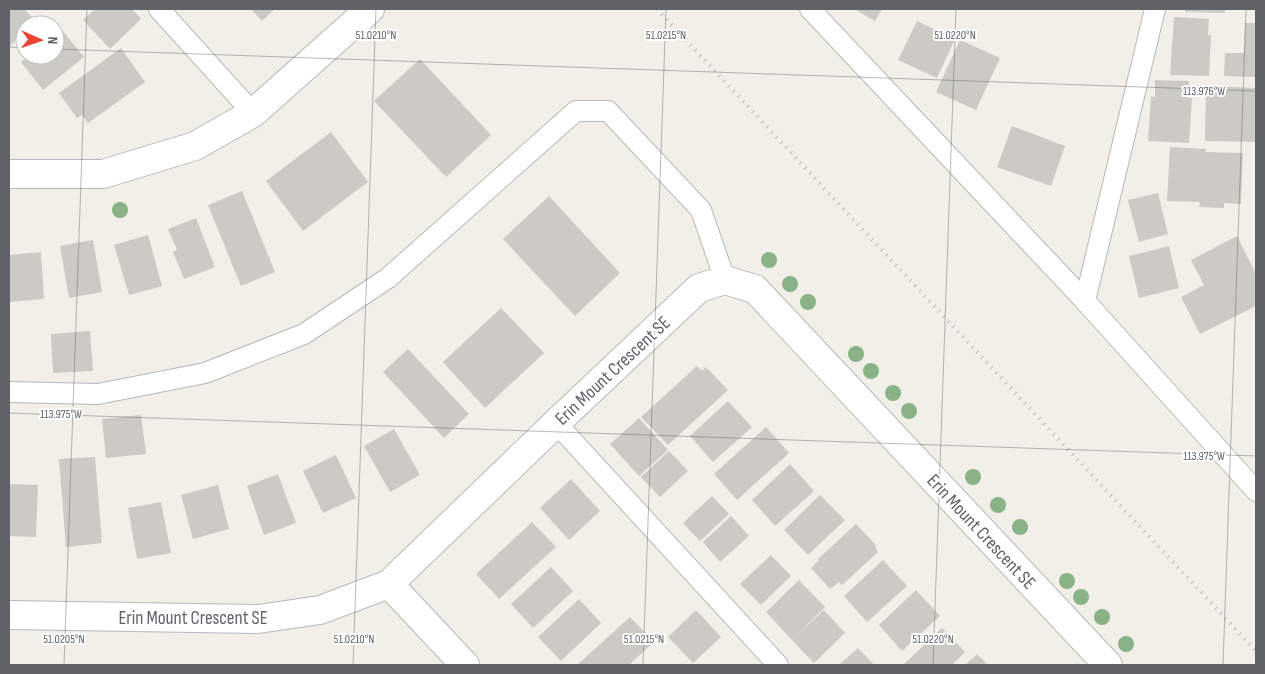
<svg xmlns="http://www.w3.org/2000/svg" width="1265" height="674" viewBox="0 0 1265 674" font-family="'Sofia Sans Condensed',sans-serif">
	<rect width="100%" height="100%" fill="#f1efe8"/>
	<!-- building -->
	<g fill="#cccac5">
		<path d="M9 9H24L36 21 31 25H25V31L9 47Z"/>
		<path d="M95 9H132L141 19 110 49 83 20Z"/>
		<path d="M251 9H275L262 21Z"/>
		<path d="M854 9H882L875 21Z"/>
		<path d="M1185 9H1225V13L1185 12Z"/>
		<path d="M1174 17 1209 19 1208 35H1211L1209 76 1170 75Z"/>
		<path d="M917 21 955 39 937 78 898 60Z"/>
		<path d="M1245 23H1256V77L1224 76 1225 53H1244Z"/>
		<path d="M62 30 84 57 43 90 21 62 31 55H55V36Z"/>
		<path d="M960 40 1000 58 976 110 936 92Z"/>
		<path d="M121 48 145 82 88 123 82 115 77 118 59 93Z"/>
		<path d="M420 59 491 135 446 177 374 101Z"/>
		<path d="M1155 80 1189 81 1188 98H1192L1189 143 1148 141 1151 96 1155 97Z"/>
		<path d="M1206 86 1256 88V142L1205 141Z"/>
		<path d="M1012 126 1065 146 1051 186 997 167Z"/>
		<path d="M331 132 368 182 303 231 266 181Z"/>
		<path d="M1170 147 1206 149V152L1243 153 1241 204 1224 203V208L1199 207 1200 202 1167 201Z"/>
		<path d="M242 191 275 272 241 286 208 205Z"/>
		<path d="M1158 193 1168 234 1139 242 1128 200Z"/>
		<path d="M549 196 620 273 575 316 503 239Z"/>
		<path d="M196 218 215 267 184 279 173 252 177 250 168 229Z"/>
		<path d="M148 235 162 286 129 295 114 245Z"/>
		<path d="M1237 236 1256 274V306L1200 334 1181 297 1204 285 1191 260Z"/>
		<path d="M93 240 102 292 69 298 60 246Z"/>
		<path d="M1169 246 1179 288 1139 298 1129 256Z"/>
		<path d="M41 252 44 299 9 302V255Z"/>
		<path d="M501 308 544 353 485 408 443 362Z"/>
		<path d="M90 331 93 371 53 373 51 334Z"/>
		<path d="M408 349 469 414 444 438 383 372Z"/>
		<path d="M697 366 702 371 706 367 728 390 668 445 641 417Z"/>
		<path d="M728 401 752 427 713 462 690 436Z"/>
		<path d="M141 415 146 454 106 458 102 419Z"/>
		<path d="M639 418 668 450 639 476 610 444Z"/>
		<path d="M766 427 789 453 737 500 714 474Z"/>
		<path d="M394 429 420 475 390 492 364 446Z"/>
		<path d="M669 451 688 471 660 497 641 477Z"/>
		<path d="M336 455 356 498 323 513 303 471Z"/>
		<path d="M95 457 102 543 66 547 59 459Z"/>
		<path d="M790 464 814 491 775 526 752 500Z"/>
		<path d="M278 474 296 523 264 535 247 486Z"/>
		<path d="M571 479 600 511 569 540 540 508Z"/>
		<path d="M9 484 38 485 36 537 9 536Z"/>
		<path d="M218 485 229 529 193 539 181 495Z"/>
		<path d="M820 495 845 520 808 555 784 530Z"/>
		<path d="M712 496 729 514 700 541 683 523Z"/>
		<path d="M161 502 171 553 137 559 128 508Z"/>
		<path d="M731 516 749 536 720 562 703 542Z"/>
		<path d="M532 522 556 547 499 599 476 574Z"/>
		<path d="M856 524 876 545 875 547 878 552 842 585 839 582 830 589 811 568 819 560 818 559Z"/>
		<path d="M771 555 791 576 761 605 740 584Z"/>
		<path d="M883 560 907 586 867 622 844 596Z"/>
		<path d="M551 567 573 591 533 628 511 604Z"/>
		<path d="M799 580 825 607 792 640 766 612Z"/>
		<path d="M916 590 940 616 902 651 879 625Z"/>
		<path d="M579 599 601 623 561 661 538 637Z"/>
		<path d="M696 610 721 637 693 663 668 637Z"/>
		<path d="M824 610 845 633 814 663 792 640Z"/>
		<path d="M630 617 654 642 629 665H577Z"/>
		<path d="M942 628 965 652 952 665H906L904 664Z"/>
		<path d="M858 648 874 665H839Z"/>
		<path d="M977 654 988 665H965L974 657Z"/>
	</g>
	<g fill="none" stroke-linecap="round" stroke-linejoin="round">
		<!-- lane casing -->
		<g stroke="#b5b8bc" stroke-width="22">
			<g id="lane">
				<path d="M159 9 253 113"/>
				<path d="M810 9 1085 301 1256 491"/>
				<path d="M1085 301 1155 9"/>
				<path d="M9 392 98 394 205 373 304 334 388 278 576 111H608L701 210 725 280"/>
				<path d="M556 423 778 665"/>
			</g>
		</g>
		<!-- street casing -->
		<g stroke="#b5b8bc" stroke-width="30">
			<g id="street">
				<path d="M9 174H103L195 146 253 113 370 9"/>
				<path d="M389 584 465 665"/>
				<path d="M9 615 258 619 320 610 389 584 556 423 699 288 725 280 755 289 1108 665"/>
			</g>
		</g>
		<!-- lane -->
		<use href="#lane" stroke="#fff" stroke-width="20"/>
		<!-- street -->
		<use href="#street" stroke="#fff" stroke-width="28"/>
		<!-- rail -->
		<path stroke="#b6b7b8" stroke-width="4" stroke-dasharray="1 6" stroke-linecap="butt" d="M657 9 1256 651"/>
	</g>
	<!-- trees -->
	<g fill="#89b387">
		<circle cx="120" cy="210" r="8"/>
		<circle cx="769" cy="260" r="8"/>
		<circle cx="790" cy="284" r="8"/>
		<circle cx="808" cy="302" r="8"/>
		<circle cx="856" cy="354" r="8"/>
		<circle cx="871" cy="371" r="8"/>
		<circle cx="893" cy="393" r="8"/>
		<circle cx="909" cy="411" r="8"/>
		<circle cx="973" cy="477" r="8"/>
		<circle cx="998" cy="505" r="8"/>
		<circle cx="1020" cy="527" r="8"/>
		<circle cx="1067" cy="581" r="8"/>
		<circle cx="1081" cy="597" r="8"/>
		<circle cx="1102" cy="617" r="8"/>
		<circle cx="1126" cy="644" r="8"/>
	</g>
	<!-- ticks -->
	<path fill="none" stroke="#5f6368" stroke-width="1" stroke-opacity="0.45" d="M9 47 25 48M55 49 1256 91M9 413 1256 456M64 665 87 9M353 665 376 9M643 665 666 9M933 665 956 9M1223 665 1246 9"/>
	<g text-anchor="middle" stroke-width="4" stroke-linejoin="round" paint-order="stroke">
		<!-- street labels -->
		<g font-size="19" fill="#5f6368" stroke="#fff">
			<text transform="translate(612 370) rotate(-43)" y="7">Erin Mount Crescent SE</text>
			<text transform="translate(982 531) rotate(47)" y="7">Erin Mount Crescent SE</text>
			<text x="193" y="624">Erin Mount Crescent SE</text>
		</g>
	</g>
	<g font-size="12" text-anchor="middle" fill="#5f6368" stroke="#fff" stroke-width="4" stroke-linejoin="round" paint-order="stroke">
		<text x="376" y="39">51.0210°N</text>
		<text x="666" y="39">51.0215°N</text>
		<text x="955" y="39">51.0220°N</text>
		<text x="1204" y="95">113.976°W</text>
		<text x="61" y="418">113.975°W</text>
		<text x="1204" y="460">113.975°W</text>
		<text x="64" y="643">51.0205°N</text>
		<text x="354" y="643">51.0210°N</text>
		<text x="644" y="643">51.0215°N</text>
		<text x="933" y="643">51.0220°N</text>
	</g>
	<!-- border -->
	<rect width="1265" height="674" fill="none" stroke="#5f6368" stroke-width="20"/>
	<!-- north arrow -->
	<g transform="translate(40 40) rotate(92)"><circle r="24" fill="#ffffff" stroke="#bfc1c3"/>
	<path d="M0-4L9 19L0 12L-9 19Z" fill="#ea4335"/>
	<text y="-8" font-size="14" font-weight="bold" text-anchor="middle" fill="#5f6368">N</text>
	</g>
</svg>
